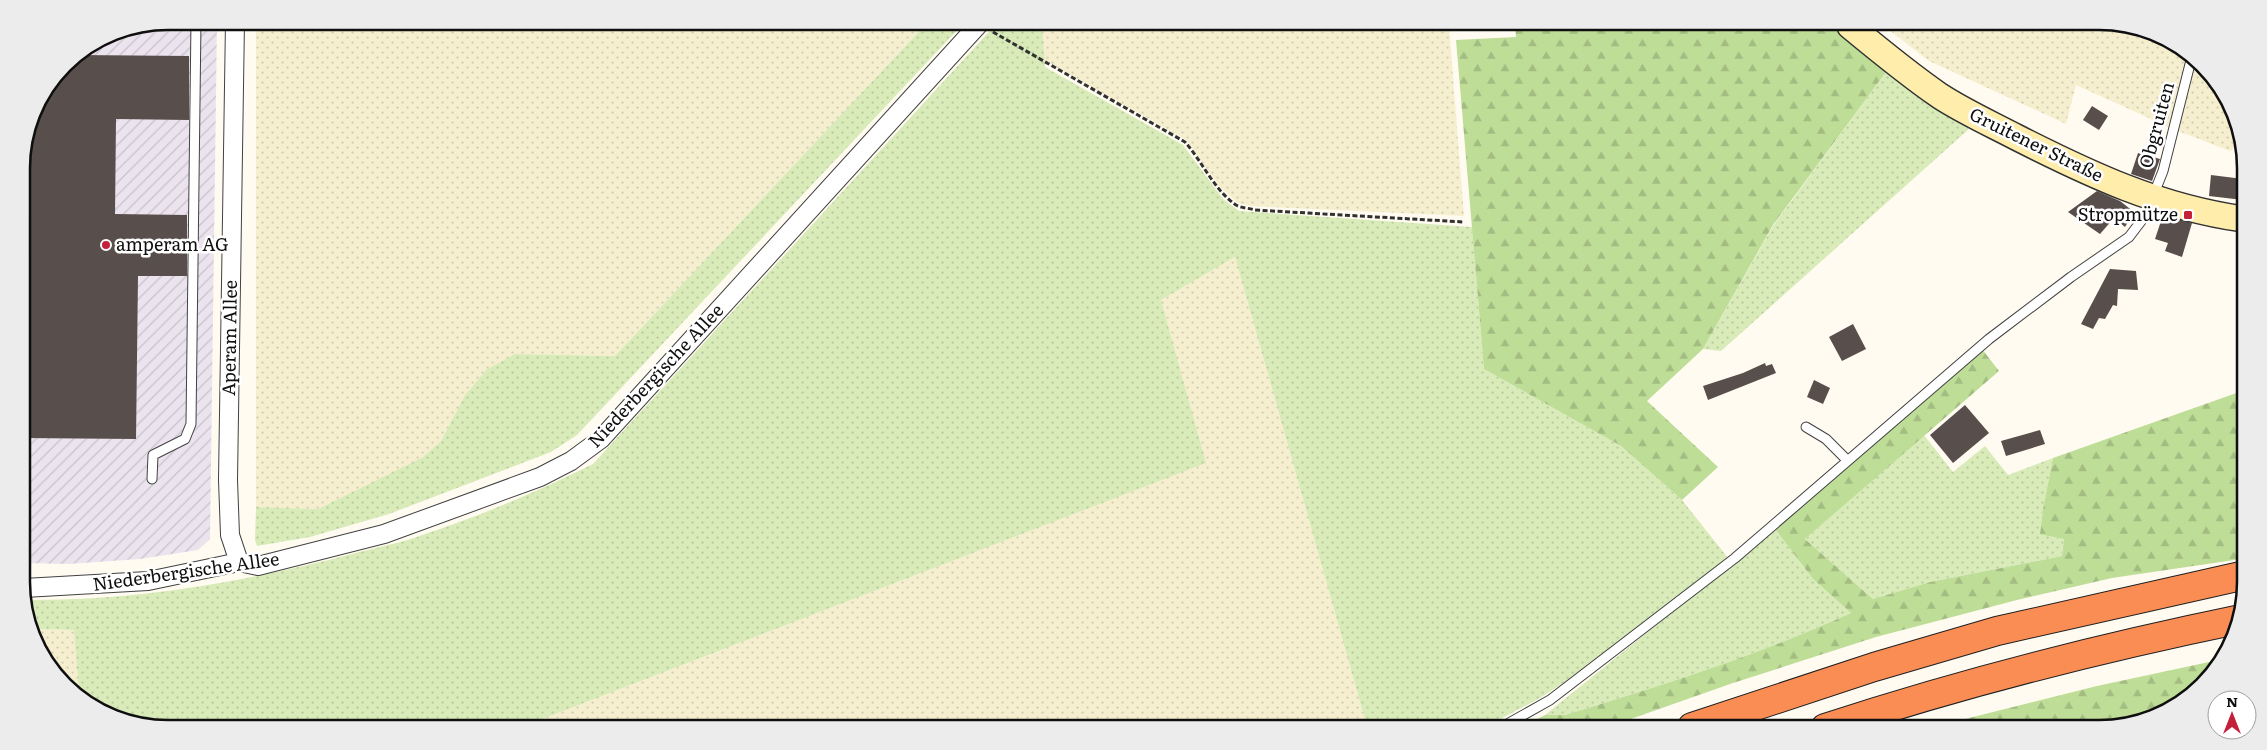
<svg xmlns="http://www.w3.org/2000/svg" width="2267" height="750" viewBox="0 0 2267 750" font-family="Literata,serif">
	<defs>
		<pattern id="industrial-furrows" width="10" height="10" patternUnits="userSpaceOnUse" patternTransform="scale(1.25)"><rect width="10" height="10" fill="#ebe3ee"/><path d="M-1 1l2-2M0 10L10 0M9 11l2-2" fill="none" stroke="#c8c2cb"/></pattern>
		<pattern id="farmland-dots" width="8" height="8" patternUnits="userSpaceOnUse" patternTransform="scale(1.25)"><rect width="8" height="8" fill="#f6efcf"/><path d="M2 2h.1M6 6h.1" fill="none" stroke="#d2ccb1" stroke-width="1.8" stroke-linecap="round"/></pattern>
		<pattern id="grass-dots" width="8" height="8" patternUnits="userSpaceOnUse" patternTransform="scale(1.25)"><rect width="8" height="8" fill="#d8ebb8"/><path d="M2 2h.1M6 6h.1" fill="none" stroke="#b8c89d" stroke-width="1.8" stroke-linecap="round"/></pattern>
		<pattern id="forest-firs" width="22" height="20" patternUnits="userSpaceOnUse" patternTransform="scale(1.25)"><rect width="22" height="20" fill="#bedd97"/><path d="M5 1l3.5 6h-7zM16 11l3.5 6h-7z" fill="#a2bc81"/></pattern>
	</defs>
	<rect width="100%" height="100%" fill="#fffbf1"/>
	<!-- industrial -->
	<path fill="url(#industrial-furrows)" d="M168 21H217L210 539 198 550 140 559 68 564 24 563 22 159 33 112 64 64 112 32Z"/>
	<!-- farmland -->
	<g fill="url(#farmland-dots)">
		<path d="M256 21 927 23 615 356 515 354 487 369 465 395 441 441 423 457 318 509 256 507Z"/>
		<path d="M1042 24 1449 25 1464 216 1250 206 1238 203 1220 187 1186 140 1044 60Z"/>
		<path d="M1884 26H2137L2209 71 2243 141 2230 151 2173 129 2076 85 2066 124 1929 61Z"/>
		<path d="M1235 257 1367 727 527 725 1205 463 1161 300Z"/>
		<path d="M33 629 75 630 79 692 58 679Z"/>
	</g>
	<!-- grass -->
	<g fill="url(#grass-dots)">
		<path d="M927 23H964L577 435 551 452 389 514 310 537 257 546 255 540 256 507 318 509 423 457 441 441 465 395 487 369 515 354 615 356Z"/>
		<path d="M997 23 1042 24 1045 67 1183 145 1223 199 1239 211 1472 227 1484 369 1621 446 1682 500 1728 558 1586 668 1540 698 1485 727H1367L1235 257 1161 300 1206 463 527 725 130 724 79 692 74 630 33 629 24 610V600C135 601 245 582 352 554 377 547 402 543 425 534 483 515 538 491 593 464Z"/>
		<path d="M1889 68 1969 129 1721 351 1703 349 1773 226Z"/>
		<path d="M1924 435 1953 472 1985 446 2008 475 2053 458 2043 509 2040 533 2064 539 2062 556 1930 582 1873 599 1805 539Z"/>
		<path d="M1775 529 1813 579 1851 613C1758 655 1662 686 1565 715H1545Z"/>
	</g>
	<!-- forest -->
	<g fill="url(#forest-firs)">
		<path d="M1515 25 1836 26 1889 68 1773 225 1703 349 1647 401 1718 467 1682 500 1621 446 1484 369 1456 40 1516 37Z"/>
		<path d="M1982 349 1999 371 1805 539 1873 599 1930 582 2062 556 2064 539 2040 534 2043 509 2053 458 2242 391 2241 559 2112 578 2017 600 1876 637 1733 683 1608 727H1521L1545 715H1565C1662 686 1758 655 1851 613L1813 579 1775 529Z"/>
		<path d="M2223 659 2189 698 2146 721 2108 728H1929L2097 686Z"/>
	</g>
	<!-- building -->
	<g fill="#584e4b">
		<path d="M78 55 189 56V120L116 119 115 214 187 215V276H138L136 439 23 438 22 159 33 112 64 64Z"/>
		<path d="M2092 106 2108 116 2099 130 2083 120Z"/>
		<path d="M2138 153 2160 159 2152 181 2131 174Z"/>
		<path d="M2211 175 2243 179V200L2209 196Z"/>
		<path d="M2097 191 2120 201 2134 212 2125 227 2114 218 2100 234 2068 212Z"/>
		<path d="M2163 215 2192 223 2182 257 2165 251 2168 243 2155 239Z"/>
		<path d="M2110 269 2136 271 2138 290 2118 289 2117 306 2113 305 2105 319 2099 318 2093 329 2081 324Z"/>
		<path d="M1853 324 1866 349 1842 361 1829 337Z"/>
		<path d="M1765 363 1766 366 1772 364 1776 373 1708 400 1703 386 1743 373Z"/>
		<path d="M1814 380 1830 388 1823 404 1807 397Z"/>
		<path d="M1965 405 1989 433 1953 463 1930 435Z"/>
		<path d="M2040 430 2045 444 2006 456 2001 441Z"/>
	</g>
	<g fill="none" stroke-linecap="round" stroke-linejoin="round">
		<!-- service casing -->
		<g stroke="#424242" stroke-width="11">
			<g id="service">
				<path d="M1806 427 1826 439 1847 460"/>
				<path d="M152 479 153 455 185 439 191 424 196 21"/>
				<path d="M1502 727 1550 700 1735 558 1989 339 2071 277 2129 237 2145 216 2163 171 2191 60"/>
			</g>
		</g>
		<!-- minor casing -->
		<g stroke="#424242" stroke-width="20">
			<g id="minor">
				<path d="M235 21 228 480 230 535 239 562"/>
				<path d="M24 588 148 581 239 562 258 566 384 534 540 477 571 461 601 439 980 23"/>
			</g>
		</g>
		<!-- secondary casing -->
		<g stroke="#313131" stroke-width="28">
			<path id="secondary" d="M1850 26C1879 50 1908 74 1940 96 1963 111 1991 124 2016 137 2091 175 2159 207 2243 219"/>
		</g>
		<!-- motorway casing -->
		<g stroke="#202020" stroke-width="30">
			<g id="motorway">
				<path d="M1692 727 1874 667 1997 631 2241 576"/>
				<path d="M1825 728C1962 683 2100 648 2241 619"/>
			</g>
		</g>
		<!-- path -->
		<g stroke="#313131" stroke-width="3" stroke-dasharray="5 2.5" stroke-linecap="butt">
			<path d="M1509 25V30"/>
			<path d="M993 32 1185 142C1202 161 1214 190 1236 205 1241 208 1249 208 1255 210L1464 222"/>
		</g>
		<!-- service -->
		<use href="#service" stroke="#fff" stroke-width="9"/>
		<!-- minor -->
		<use href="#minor" stroke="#fff" stroke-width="18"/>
		<!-- secondary -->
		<use href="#secondary" stroke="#ffedac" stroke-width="25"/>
		<!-- motorway -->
		<use href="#motorway" stroke="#fa8d54" stroke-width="28"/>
	</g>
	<!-- markers -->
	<g fill="#c5203a" stroke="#fff" stroke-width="2">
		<rect x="2183" y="210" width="10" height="10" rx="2.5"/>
		<circle cx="106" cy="245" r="5"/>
	</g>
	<g text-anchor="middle" stroke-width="5" stroke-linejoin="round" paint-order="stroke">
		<!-- street labels -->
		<g font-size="18" fill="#0f0f0f" stroke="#fff">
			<text transform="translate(2157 125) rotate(-75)" y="6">Obgruiten</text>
			<text transform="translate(2036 145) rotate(26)" y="6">Gruitener Straße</text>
			<text transform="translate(230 338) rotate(-89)" y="6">Aperam Allee</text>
			<text transform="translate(656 376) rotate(-47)" y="6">Niederbergische Allee</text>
			<text transform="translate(186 572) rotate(-8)" y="6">Niederbergische Allee</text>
		</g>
		<!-- poi labels -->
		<g font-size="18" fill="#0f0f0f" stroke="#fff" text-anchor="end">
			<text x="2178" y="221">Stropmütze</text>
			<text x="116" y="251" text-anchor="start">amperam AG</text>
		</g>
	</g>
	<!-- crop -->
	<path d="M0 0H2267V750H0ZM168 30H2099A138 138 0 0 1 2237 168V582A138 138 0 0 1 2099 720H168A138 138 0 0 1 30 582V168A138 138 0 0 1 168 30Z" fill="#ececec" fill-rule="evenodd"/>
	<path fill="none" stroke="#0f0f0f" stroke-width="2.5" d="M168 30H2099A138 138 0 0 1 2237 168V582A138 138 0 0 1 2099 720H168A138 138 0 0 1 30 582V168A138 138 0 0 1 168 30Z"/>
	<!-- north arrow -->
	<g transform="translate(2232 715)"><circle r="24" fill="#ffffff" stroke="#9f9f9f"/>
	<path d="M0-4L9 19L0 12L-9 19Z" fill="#c5203a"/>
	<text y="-8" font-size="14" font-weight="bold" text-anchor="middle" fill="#0f0f0f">N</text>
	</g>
</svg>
